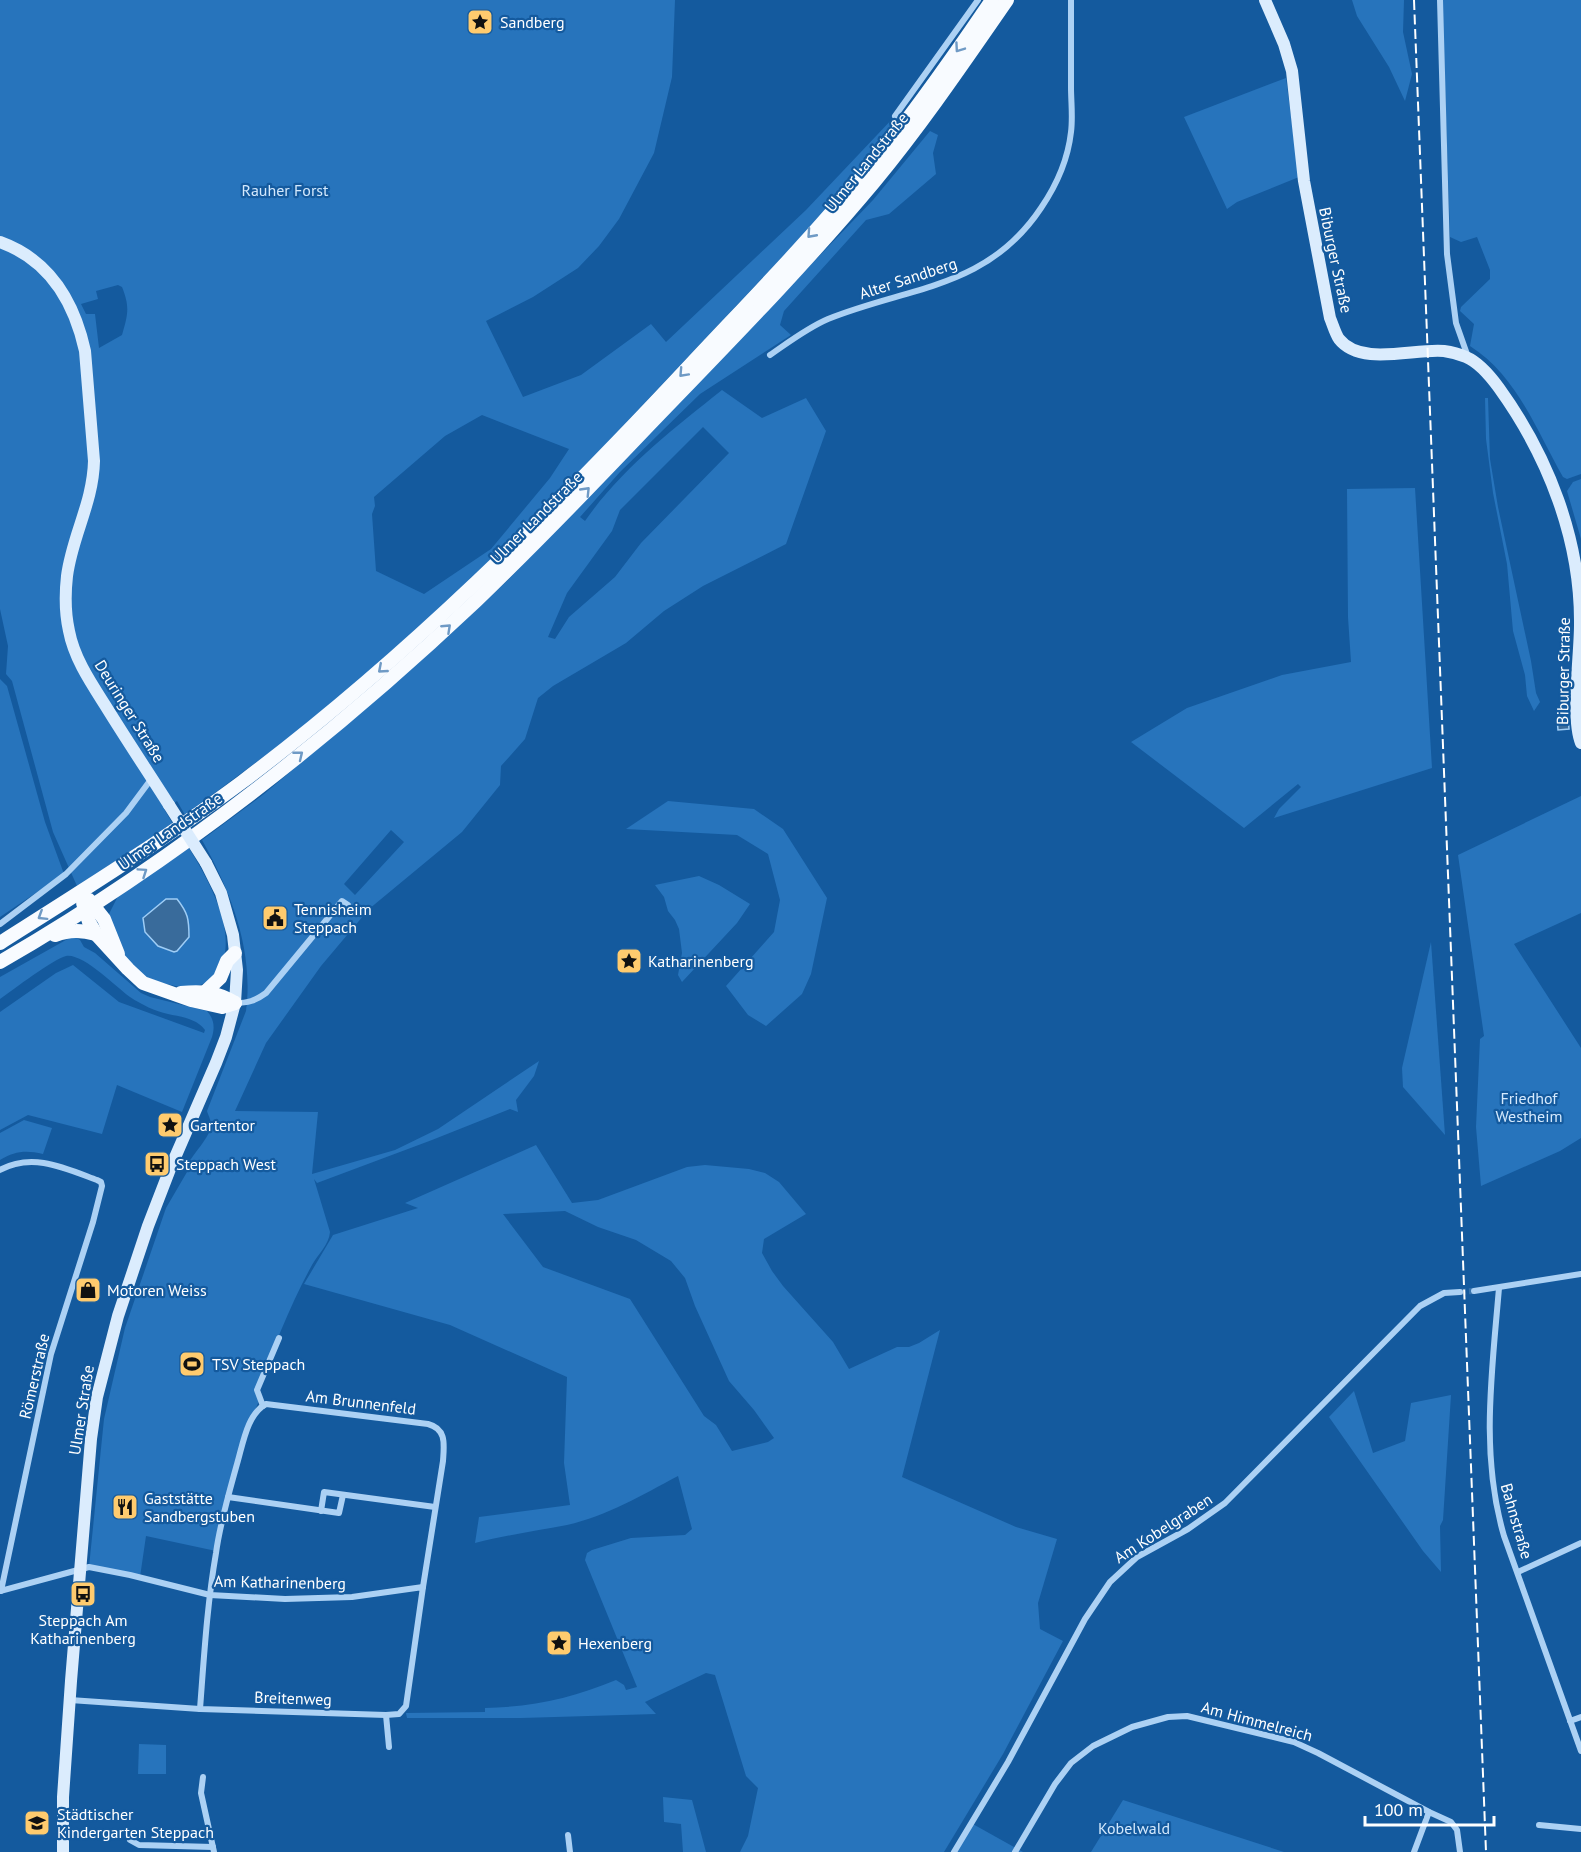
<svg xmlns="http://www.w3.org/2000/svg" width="1581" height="1852" viewBox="0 0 1581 1852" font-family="'PT Sans',sans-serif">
	<rect width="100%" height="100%" fill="#145a9e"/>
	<!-- green -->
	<g fill="#2774bc" fill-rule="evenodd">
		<path d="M0 0H675L672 77 654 153 619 219 599 246 578 268 533 297 486 321 523 397 581 375 651 324 666 342 806 210 895 116 901 119 854 179 785 254 604 446 478 574 357 682 286 740 185 815 177 801 164 809 173 824 77 886 53 832 12 681 6 674 8 646 0 609ZM118 285 122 287C130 307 128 314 122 335L99 348 95 314H86L81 304 98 299 96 291ZM482 415 569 449 550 478 491 549 424 594 376 571 372 514 375 506 374 497 445 436Z"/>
		<path d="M1352 0H1404L1403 32 1412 74 1405 101 1389 67 1357 16Z"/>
		<path d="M1442 0H1581V474L1567 479 1563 477C1537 431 1517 376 1470 346L1474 324 1460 311 1461 307 1490 279V270L1477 237 1461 242 1450 237Z"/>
		<path d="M1286 78 1299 177 1237 202 1227 209 1184 117Z"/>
		<path d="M930 131 938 135 933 153 936 174 889 214 866 220 784 311 780 325 791 335 700 394 620 472 580 517 585 521C621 469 673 429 722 390L762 418 806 398 826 431 786 544 703 586 664 611 626 643 553 686 538 698 525 739 501 766 500 785 462 832 369 909 321 966 266 1043 235 1111 318 1112 312 1174 395 1150 438 1129 539 1061 534 1076 516 1100 518 1112 510 1109 432 1140 317 1183 314 1179 330 1232C329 1245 318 1254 312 1265 290 1305 274 1348 257 1390L260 1398 247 1431 216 1551 146 1536 140 1577 89 1567 104 1419 125 1328 166 1208 187 1172 185 1169C191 1156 211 1136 211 1126 212 1122 208 1115 207 1111L246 1011C254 950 231 892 202 840L264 794 347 724 440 644 509 579 873 200ZM703 427 729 453 641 543 615 577 569 617 555 639 548 637 567 593 612 531 620 510ZM391 830 404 842 355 895 344 884Z"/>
		<path d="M1485 398H1488L1490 459 1498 507 1531 661 1536 693 1540 702 1534 711 1527 696 1525 675 1513 631 1507 564 1493 493 1486 439Z"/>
		<path d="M1581 479V539L1567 491 1573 482Z"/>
		<path d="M1415 488 1432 768 1274 818 1279 809 1301 787 1298 784 1244 828 1131 742 1187 708 1282 675 1351 662 1348 617 1347 489Z"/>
		<path d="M0 679 7 686 45 822 64 874 0 917Z"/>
		<path d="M1581 796V913L1514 944 1581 1048V1138L1560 1151 1481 1186 1476 1127 1480 1039 1484 1036 1458 855Z"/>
		<path d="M668 801 754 809 783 829 827 898 811 974 802 994 766 1026 748 1015 726 986 774 932 780 900 768 854 737 835 626 829Z"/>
		<path d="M189 848C208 879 245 943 214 976 202 988 188 989 171 985 156 982 142 978 131 965 120 951 115 931 109 914L118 896Z"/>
		<path d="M699 876 719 885 750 904 737 923 682 982 678 975 682 953 679 929 675 920 668 911 664 897 655 885Z"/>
		<path d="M73 936 80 940 84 947 95 953 141 993 150 997 207 1011C214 1019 215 1027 212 1037L182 1112 117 1085 102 1134 28 1115 0 1130V1012L56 973 73 965 119 1002 204 1033 205 1030C196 1018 181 1017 168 1014 155 1011 142 1005 130 997 116 987 83 953 66 956 52 960 14 989 0 999V977Z"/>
		<path d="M1431 942 1445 1135 1403 1087 1402 1068Z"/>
		<path d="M24 1120 52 1128 43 1154C26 1150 15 1151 0 1160V1133Z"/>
		<path d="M536 1145 572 1203 598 1200 687 1167 705 1165 749 1169 765 1173 779 1182 806 1214 764 1239 762 1253 772 1271 783 1286 833 1342 849 1369 897 1347H909L919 1343 940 1330 902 1477 1016 1527 1057 1539 1038 1603 1040 1629 1063 1641 1003 1754 944 1852H740L748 1836 758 1788 746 1776 715 1675 706 1673 645 1702 656 1714 521 1718H407L406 1713 485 1712V1708C532 1707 573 1698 616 1680L624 1685 626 1690 637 1687 585 1560 587 1553 592 1550 631 1538 685 1535 692 1529 678 1476C642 1495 607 1516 567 1525 536 1531 506 1535 475 1543L479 1517 570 1505 564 1463 567 1377 450 1325 304 1284 333 1235 418 1208 405 1203ZM565 1211 598 1227 636 1240 671 1261 685 1278 695 1306 729 1381 754 1410 774 1438 768 1442 732 1451 716 1425 704 1416 630 1299 543 1267 503 1214Z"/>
		<path d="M1354 1391 1373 1453 1405 1441 1411 1403 1451 1395 1443 1520 1440 1526 1441 1572 1423 1551 1329 1417Z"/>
		<path d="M139 1744 166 1745V1774H138Z"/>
		<path d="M663 1797 692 1800 706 1852H683L681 1824 664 1822Z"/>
		<path d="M1123 1800 1284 1852H1091Z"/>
		<path d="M971 1823 1023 1852H954Z"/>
	</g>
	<!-- water -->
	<g fill="#396b9b" stroke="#9ecdf6" stroke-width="1.5">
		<path d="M1561 716H1568L1569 729 1558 730 1557 718Z"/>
		<path d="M166 899H177C188 913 189 919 189 937L177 951 174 952 158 946 145 932 143 918Z"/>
	</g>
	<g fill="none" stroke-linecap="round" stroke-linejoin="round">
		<!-- street-tunnel -->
		<path stroke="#3773ad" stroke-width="6" stroke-dasharray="6 3" stroke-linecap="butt" d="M1460 1292 1474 1291"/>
		<!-- street -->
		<g stroke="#acd1f4" stroke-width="6">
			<path d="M1440 0 1447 254 1456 323 1468 357"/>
			<path d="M895 116 978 0"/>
			<path d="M770 355C789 342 807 328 828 319 910 286 987 289 1041 208 1056 186 1068 159 1071 132 1073 117 1071 102 1071 87 1071 58 1071 29 1071 0"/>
			<path d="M0 924 66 874 126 813 152 778"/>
			<path d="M235 1003C248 1003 255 1001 266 993L342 901 348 905"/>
			<path d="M0 1170C32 1152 65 1168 97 1180L101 1182 102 1186 93 1222 51 1354 1 1591"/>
			<path d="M1499 1288C1492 1372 1480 1454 1504 1536L1581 1751"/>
			<path d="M1474 1291 1581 1274"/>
			<path d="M263 1406 257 1390 279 1338"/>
			<path d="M228 1497 339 1513 343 1495"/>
			<path d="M321 1511 324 1492 435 1507"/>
			<path d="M1518 1572 1581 1543"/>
			<path d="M0 1591 89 1567 130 1575 210 1595 285 1599 352 1597 423 1587 406 1706 399 1714 386 1715 200 1709 70 1700"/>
			<path d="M200 1709C204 1657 207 1605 216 1553 220 1523 229 1493 237 1464 243 1444 247 1414 266 1404L428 1424C447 1429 444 1445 443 1461L423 1587"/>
			<path d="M386 1715 389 1747"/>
			<path d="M1570 1721 1581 1717"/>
			<path d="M203 1777 201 1793 214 1852"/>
			<path d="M1539 1825 1581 1829"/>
			<path d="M568 1835 570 1852"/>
			<path d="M130 1840 139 1845 213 1847"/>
			<path d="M954 1852 1008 1762 1085 1619 1110 1582 1137 1557 1188 1529 1225 1503 1420 1306 1444 1293 1460 1292"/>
			<path d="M1015 1852 1055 1784 1071 1763 1093 1746 1132 1727 1168 1717 1187 1716 1294 1742 1318 1753 1429 1812 1451 1822 1457 1830 1460 1852"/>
			<path d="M1414 1852 1429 1812"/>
		</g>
		<!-- secondary -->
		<g stroke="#dbecfd" stroke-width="12">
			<path d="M1265 0 1284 44 1292 71 1304 181 1330 318C1333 325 1335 333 1339 339 1361 367 1414 348 1444 351 1451 352 1459 354 1466 357 1478 362 1491 377 1499 388 1548 456 1581 540 1580 625 1580 655 1571 718 1581 743"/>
			<path d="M0 242C50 260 74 301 85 351L94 461C93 503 72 536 67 576 65 594 65 613 69 631 74 658 91 683 105 705 126 739 148 772 169 805"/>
			<path d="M63 1852V1797L71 1681 91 1439 97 1397 118 1316 148 1226 170 1169 216 1063 226 1037 235 1003 237 970 233 935 221 893 206 863"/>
		</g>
		<!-- primary -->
		<g stroke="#f8fbff" stroke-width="14">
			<path d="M89 900 104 919 118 954"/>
			<path d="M83 903 89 922 96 934 128 969 143 983 191 1000 222 1007 235 1003"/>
			<path d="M55 935C70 930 81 930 96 934"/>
			<path d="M0 943C82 891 164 840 242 782 407 658 552 513 692 363 751 300 811 239 865 173 911 118 952 59 992 0"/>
			<path d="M0 962C173 862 331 738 476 601 535 544 592 485 649 425 725 346 803 267 874 182 922 124 964 62 1007 0"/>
			<path d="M205 992 220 978 227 961 235 953"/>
			<path d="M181 993C201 991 218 992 235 1003"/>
		</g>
		<!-- rail -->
		<path stroke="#fff" stroke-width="2" stroke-dasharray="10 4.5" stroke-linecap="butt" d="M1414 0 1486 1852"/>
		<!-- secondary-bridge -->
		<path stroke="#dbecfd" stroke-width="12" d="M169 805 206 863"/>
	</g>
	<!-- one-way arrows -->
	<defs><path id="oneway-chevron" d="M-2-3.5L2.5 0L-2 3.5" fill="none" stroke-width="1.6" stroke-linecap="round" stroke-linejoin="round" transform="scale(1.5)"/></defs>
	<g stroke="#6f9ac5">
		<use href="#oneway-chevron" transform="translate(959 48) rotate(125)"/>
		<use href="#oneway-chevron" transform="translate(811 234) rotate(132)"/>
		<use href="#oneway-chevron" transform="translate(683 373) rotate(133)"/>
		<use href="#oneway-chevron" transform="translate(586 491) rotate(-46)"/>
		<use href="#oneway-chevron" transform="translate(447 628) rotate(-43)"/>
		<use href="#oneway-chevron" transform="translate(382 669) rotate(139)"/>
		<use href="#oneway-chevron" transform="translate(299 755) rotate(-39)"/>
		<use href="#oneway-chevron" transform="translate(143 872) rotate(-34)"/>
		<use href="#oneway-chevron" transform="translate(42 916) rotate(148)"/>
	</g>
	<!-- icons -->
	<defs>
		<g id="sight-square" transform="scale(1.35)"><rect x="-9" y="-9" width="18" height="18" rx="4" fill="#ffcb6e" stroke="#145a9e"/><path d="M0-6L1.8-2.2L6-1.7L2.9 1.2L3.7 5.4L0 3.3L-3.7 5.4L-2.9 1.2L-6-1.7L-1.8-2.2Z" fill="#111"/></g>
		<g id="civic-square" transform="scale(1.35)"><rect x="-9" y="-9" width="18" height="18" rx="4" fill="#ffcb6e" stroke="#145a9e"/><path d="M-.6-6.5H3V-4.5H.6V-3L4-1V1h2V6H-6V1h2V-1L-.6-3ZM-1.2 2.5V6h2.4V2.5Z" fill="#111"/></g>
		<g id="bus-square" transform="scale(1.35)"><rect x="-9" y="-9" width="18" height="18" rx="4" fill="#ffcb6e" stroke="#145a9e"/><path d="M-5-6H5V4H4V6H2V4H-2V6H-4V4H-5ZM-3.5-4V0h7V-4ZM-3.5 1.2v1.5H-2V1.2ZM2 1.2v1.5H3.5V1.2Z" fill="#111"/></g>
		<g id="shop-square" transform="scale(1.35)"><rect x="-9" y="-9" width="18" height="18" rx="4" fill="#ffcb6e" stroke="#145a9e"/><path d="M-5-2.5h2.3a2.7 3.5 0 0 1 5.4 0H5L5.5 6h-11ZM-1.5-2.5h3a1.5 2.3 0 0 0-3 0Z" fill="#111"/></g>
		<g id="stadium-square" transform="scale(1.35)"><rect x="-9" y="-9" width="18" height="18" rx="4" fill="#ffcb6e" stroke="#145a9e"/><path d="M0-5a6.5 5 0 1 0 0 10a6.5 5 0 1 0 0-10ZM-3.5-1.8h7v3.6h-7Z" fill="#111"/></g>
		<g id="restaurant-square" transform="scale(1.35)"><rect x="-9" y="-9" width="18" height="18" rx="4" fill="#ffcb6e" stroke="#145a9e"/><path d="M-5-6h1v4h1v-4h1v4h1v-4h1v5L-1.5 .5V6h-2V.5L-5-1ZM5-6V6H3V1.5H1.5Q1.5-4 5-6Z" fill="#111"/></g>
		<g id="school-square" transform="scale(1.35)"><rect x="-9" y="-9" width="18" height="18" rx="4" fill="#ffcb6e" stroke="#145a9e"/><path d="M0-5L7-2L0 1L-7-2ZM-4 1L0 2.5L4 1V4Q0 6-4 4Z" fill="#111"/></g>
	</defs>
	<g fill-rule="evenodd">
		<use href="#sight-square" x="480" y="22"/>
		<use href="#civic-square" x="275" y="918"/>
		<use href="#sight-square" x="629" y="961"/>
		<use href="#sight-square" x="170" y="1125"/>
		<use href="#bus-square" x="157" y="1164"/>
		<use href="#shop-square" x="88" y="1290"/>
		<use href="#stadium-square" x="192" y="1364"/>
		<use href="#restaurant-square" x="125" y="1507"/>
		<use href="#bus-square" x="83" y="1594"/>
		<use href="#sight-square" x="559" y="1643"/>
		<use href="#school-square" x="37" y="1823"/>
	</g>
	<g text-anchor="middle" stroke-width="4.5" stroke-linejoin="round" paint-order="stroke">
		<!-- poi labels -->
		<g font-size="16" fill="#fff" stroke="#145a9e" text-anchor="start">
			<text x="500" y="28">Sandberg</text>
			<text x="294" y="915">Tennisheim<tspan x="294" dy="18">Steppach</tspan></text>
			<text x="648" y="967">Katharinenberg</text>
			<text x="190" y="1131">Gartentor</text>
			<text x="176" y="1170">Steppach West</text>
			<text x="107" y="1296">Motoren Weiss</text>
			<text x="212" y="1370">TSV Steppach</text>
			<text x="144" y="1504">Gaststätte<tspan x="144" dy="18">Sandbergstuben</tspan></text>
			<text x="83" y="1626" text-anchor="middle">Steppach Am<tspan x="83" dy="18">Katharinenberg</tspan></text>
			<text x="578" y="1649">Hexenberg</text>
			<text x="57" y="1820">Städtischer<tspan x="57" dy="18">Kindergarten Steppach</tspan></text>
		</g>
		<!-- street labels -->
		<g font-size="16" fill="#fff" stroke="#145a9e">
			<text transform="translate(866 162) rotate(-51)" y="6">Ulmer Landstraße</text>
			<text transform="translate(1336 260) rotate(78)" y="6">Biburger Straße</text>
			<text transform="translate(908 278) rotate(-18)" y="6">Alter Sandberg</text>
			<text transform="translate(536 517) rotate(-45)" y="6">Ulmer Landstraße</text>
			<text transform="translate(1563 671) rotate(-89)" y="6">Biburger Straße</text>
			<text transform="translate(130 711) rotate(58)" y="6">Deuringer Straße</text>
			<text transform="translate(170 831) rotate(-35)" y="6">Ulmer Landstraße</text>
			<text transform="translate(34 1376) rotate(-77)" y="6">Römerstraße</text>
			<text transform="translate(361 1402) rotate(7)" y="6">Am Brunnenfeld</text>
			<text transform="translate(81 1410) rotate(-81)" y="6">Ulmer Straße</text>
			<text transform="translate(1517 1521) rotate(74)" y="6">Bahnstraße</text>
			<text transform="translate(1163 1528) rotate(-33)" y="6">Am Kobelgraben</text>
			<text transform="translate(280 1582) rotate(1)" y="6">Am Katharinenberg</text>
			<text transform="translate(293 1698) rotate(2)" y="6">Breitenweg</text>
			<text transform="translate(1257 1721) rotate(15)" y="6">Am Himmelreich</text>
		</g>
		<!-- park labels -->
		<g font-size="16" fill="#d4e9fd" stroke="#145a9e">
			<text x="285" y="196">Rauher Forst</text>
			<text x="1529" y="1104">Friedhof<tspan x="1529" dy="18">Westheim</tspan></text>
			<text x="1134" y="1834">Kobelwald</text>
		</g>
	</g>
	<!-- scale -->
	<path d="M1365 1816v9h129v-9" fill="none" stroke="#ffffff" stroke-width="3"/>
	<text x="1374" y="1816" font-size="18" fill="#ffffff" stroke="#145a9e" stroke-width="4.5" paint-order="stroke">100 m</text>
</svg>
